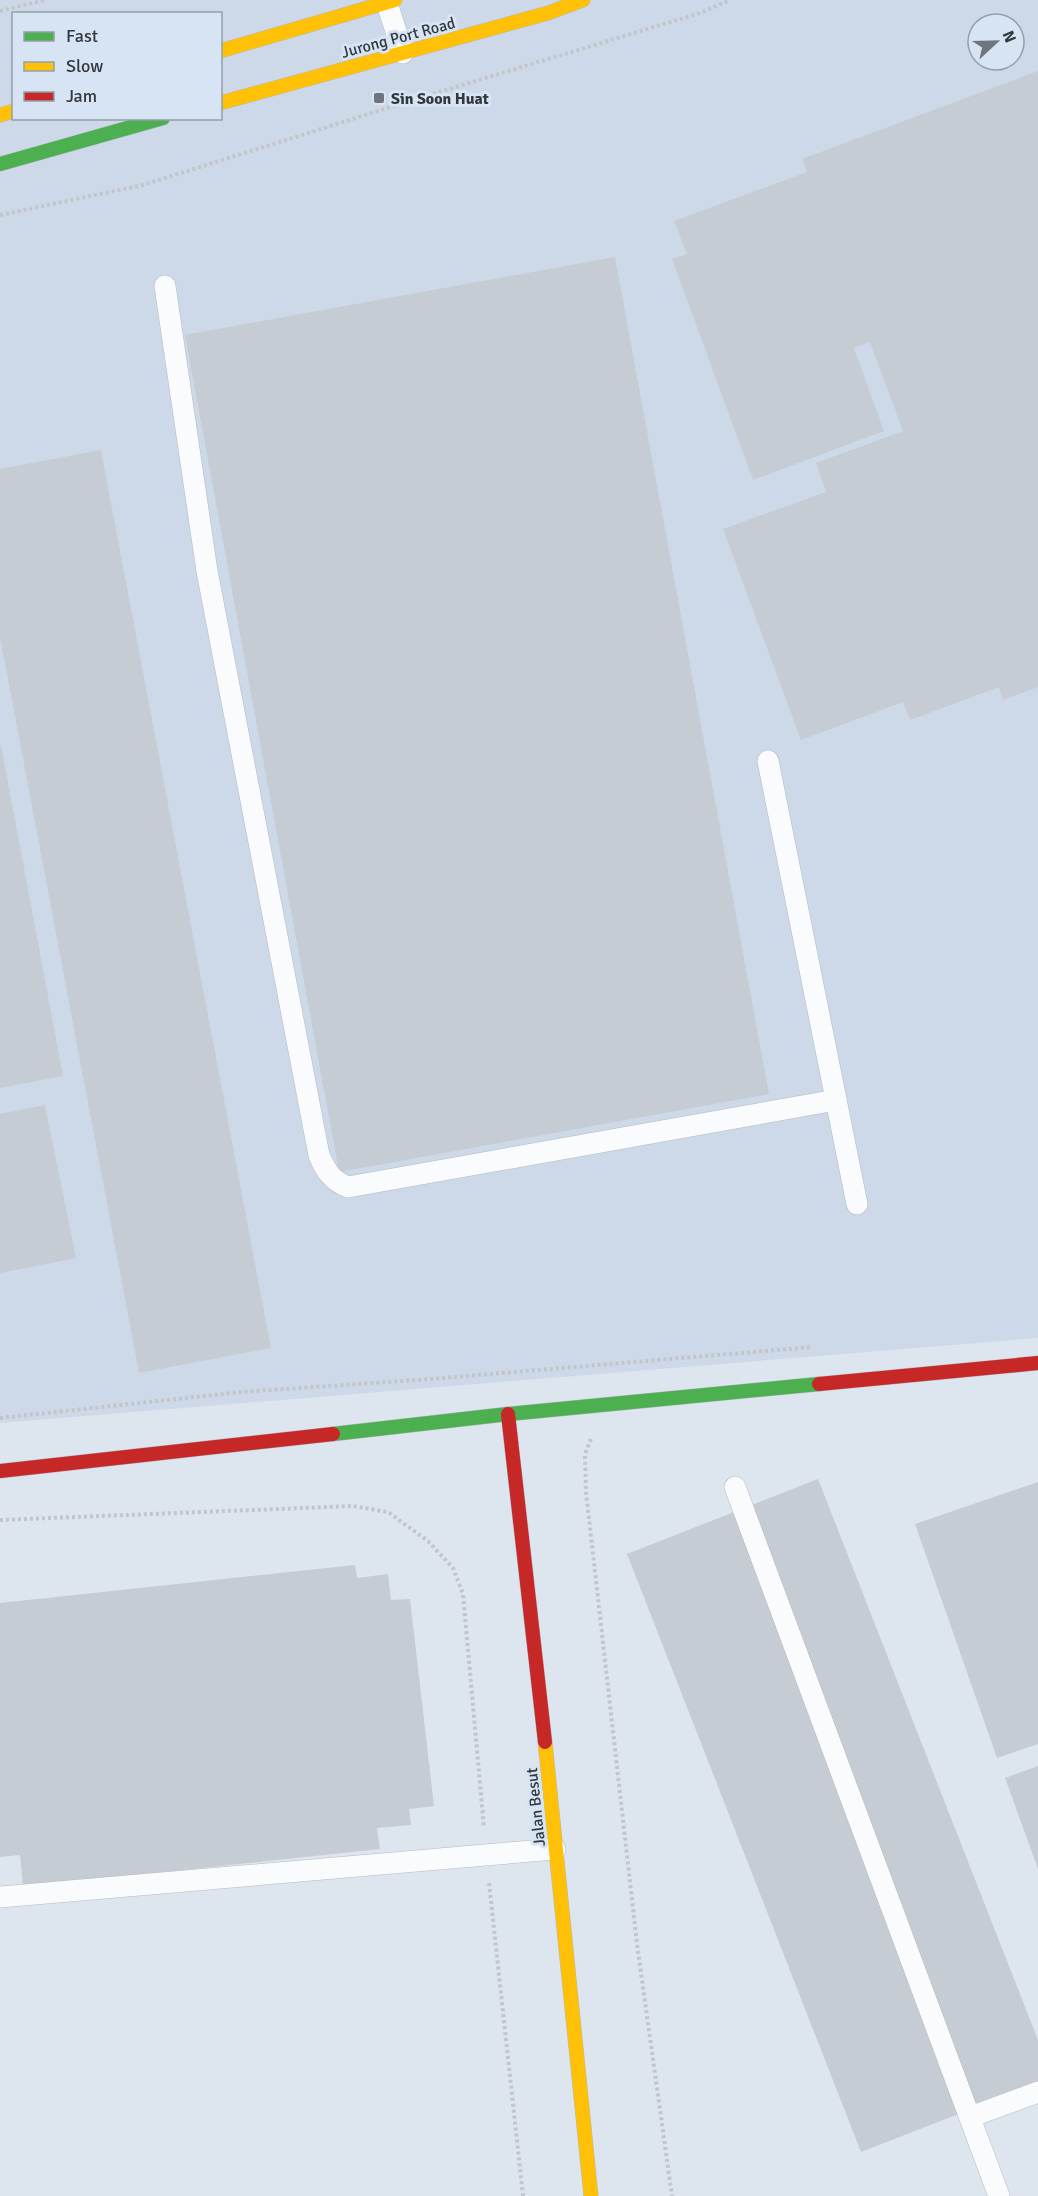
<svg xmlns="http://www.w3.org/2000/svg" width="1038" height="2196" viewBox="0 0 1038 2196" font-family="Signika,sans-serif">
	<rect width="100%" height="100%" fill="#dde5ee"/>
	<!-- built -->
	<path fill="#cdd9e9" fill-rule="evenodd" d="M0 0H1038V1338L0 1423ZM14 14H220V118H14ZM978 24H1014V60H978Z"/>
	<!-- building -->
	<g fill="#c6ccd3">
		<path d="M1038 71V687L1003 700 999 687 910 720 903 702 801 740 723 529 826 492 816 463 903 431 870 342 854 348 884 431 753 480 672 259 687 254 674 221 807 172 802 159Z"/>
		<path d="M615 257 769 1094 339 1172 185 335Z"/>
		<path d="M101 450 271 1348 139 1373 0 637V469Z"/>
		<path d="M1 745 63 1076 0 1088V746Z"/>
		<path d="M45 1105 76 1258 0 1273V1114Z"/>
		<path d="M818 1479 1038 2040V2083L861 2152 627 1554Z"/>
		<path d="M1038 1482V1744L997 1758 915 1524Z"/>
		<path d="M355 1565 357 1578 388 1574 391 1600 410 1599 434 1806 409 1809 411 1825 377 1828 380 1849 23 1887 20 1855 0 1857V1603Z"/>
		<path d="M1038 1766V1869L1005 1778Z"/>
	</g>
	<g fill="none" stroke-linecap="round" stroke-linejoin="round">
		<!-- lane casing -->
		<g stroke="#b4bac1" stroke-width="22">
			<g id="lane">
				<path d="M386 0 403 53"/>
				<path d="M165 286 207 571 319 1155C325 1170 332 1181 348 1187L836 1100"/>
				<path d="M768 761 857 1204"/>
				<path d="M735 1487 999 2196"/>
				<path d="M0 1897 555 1849"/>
				<path d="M970 2117 1038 2092"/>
			</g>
		</g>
		<!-- fast casing -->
		<g stroke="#b4bac1" stroke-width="15">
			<g id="fast">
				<path d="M0 164 163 118"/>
				<path d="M333 1434 508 1414 819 1384"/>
			</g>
		</g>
		<!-- slow casing -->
		<g stroke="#b4bac1" stroke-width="15">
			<g id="slow">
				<path d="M220 51 395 0"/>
				<path d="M220 103 548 13 583 0"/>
				<path d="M0 115 14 111"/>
				<path d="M545 1742 591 2196"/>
			</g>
		</g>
		<!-- jam casing -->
		<g stroke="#b4bac1" stroke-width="15">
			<g id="jam">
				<path d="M819 1384 1038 1363"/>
				<path d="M508 1414 545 1742"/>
				<path d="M0 1471 333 1434"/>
			</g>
		</g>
		<!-- path -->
		<g stroke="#c3c5c8" stroke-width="4" stroke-dasharray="3 3" stroke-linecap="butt">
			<path d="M0 11 45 0"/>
			<path d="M0 215 143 185 413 100 700 13 730 0"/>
			<path d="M0 1418 241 1392 431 1379 812 1347"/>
			<path d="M591 1439 585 1454 586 1492 637 1944 672 2196"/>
			<path d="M0 1520 353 1506 388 1512 428 1541 453 1568 463 1594 484 1828"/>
			<path d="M489 1883 523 2196"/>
		</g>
		<!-- lane -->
		<use href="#lane" stroke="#fafbfc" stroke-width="21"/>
		<!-- fast -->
		<use href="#fast" stroke="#4caf50" stroke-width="14"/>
		<!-- slow -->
		<use href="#slow" stroke="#ffc107" stroke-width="14"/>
		<!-- jam -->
		<use href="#jam" stroke="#c62828" stroke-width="14"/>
	</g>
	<!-- markers -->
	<rect fill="#6e757c" stroke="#d7e4f4" stroke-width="2" x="373" y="92" width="12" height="12" rx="3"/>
	<g text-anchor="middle" stroke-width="6" stroke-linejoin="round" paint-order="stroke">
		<!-- street labels -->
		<g font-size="16" fill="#33383e" stroke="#d7e4f4">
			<text transform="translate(398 37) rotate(-15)" y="6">Jurong Port Road</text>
			<text transform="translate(535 1807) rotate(-96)" y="6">Jalan Besut</text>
		</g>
		<!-- poi labels -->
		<g font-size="16" font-weight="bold" fill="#33383e" stroke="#d7e4f4" text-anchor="start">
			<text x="391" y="104">Sin Soon Huat</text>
		</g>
	</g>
	<!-- legend -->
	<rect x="12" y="12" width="210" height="108" fill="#d7e4f4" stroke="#959fab" stroke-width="1.5"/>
	<rect x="24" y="32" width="30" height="9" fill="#4caf50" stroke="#959fab" stroke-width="1.5"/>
	<text x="66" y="42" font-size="18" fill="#33383e">Fast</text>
	<rect x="24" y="62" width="30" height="9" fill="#ffc107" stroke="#959fab" stroke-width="1.5"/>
	<text x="66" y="72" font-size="18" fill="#33383e">Slow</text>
	<rect x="24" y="92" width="30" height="9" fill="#c62828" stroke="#959fab" stroke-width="1.5"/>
	<text x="66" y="102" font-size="18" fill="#33383e">Jam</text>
	<!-- north arrow -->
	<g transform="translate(996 42) rotate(68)"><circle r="28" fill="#d7e4f4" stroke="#959fab" stroke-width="1.5"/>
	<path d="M0-4.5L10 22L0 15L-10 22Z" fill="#6e757c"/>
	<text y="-9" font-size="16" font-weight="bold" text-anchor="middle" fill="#33383e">N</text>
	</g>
</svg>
